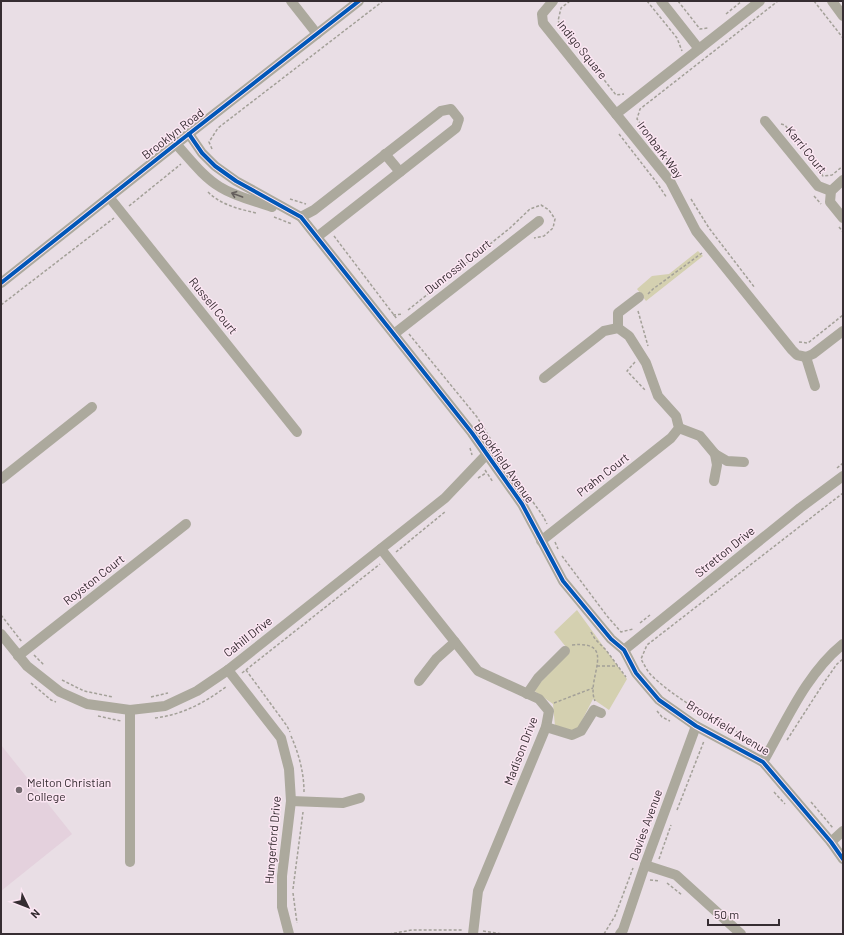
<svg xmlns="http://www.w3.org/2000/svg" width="844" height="935" viewBox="0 0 844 935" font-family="Barlow,sans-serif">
	<rect width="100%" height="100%" fill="#e9dee5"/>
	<!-- built -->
	<path fill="#e4d1dd" d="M1 745 72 834 1 891Z"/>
	<!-- green -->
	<g fill="#d4d0b0">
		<path d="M698 251 703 256 646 301 637 289 652 276 669 274Z"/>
		<path d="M577 610 627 679 609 710 593 699 576 732 555 726 553 704 533 690 570 652 554 632Z"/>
	</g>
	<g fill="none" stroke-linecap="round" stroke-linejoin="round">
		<!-- path -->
		<g stroke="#a3a098" stroke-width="1.5" stroke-dasharray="3 2" stroke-linecap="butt">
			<path d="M570 1 561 8 558 21 616 95 624 94"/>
			<path d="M647 1 677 38 682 51"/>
			<path d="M678 1 700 29 708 28"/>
			<path d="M814 1 843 38"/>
			<path d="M726 14 742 1"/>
			<path d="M781 124 785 125 823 176 832 175 843 166"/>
			<path d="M619 134 657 183 667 198"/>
			<path d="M212 149 209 142 218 128 383 1"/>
			<path d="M677 172 637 119 640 109 778 1"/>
			<path d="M208 192C221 205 239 209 256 213"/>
			<path d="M814 196 821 204"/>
			<path d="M290 199 306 204"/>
			<path d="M691 199 709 228 755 288"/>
			<path d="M129 206 181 164"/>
			<path d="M274 217 292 224"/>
			<path d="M839 227 843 232"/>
			<path d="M334 236 397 319"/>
			<path d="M648 294 653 289 702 253"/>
			<path d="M1 305 114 218"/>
			<path d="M408 310 510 228 530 209 541 205 549 210 555 219 553 228 544 236 534 238"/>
			<path d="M638 311 648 346"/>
			<path d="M393 315 403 314"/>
			<path d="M409 334 477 417 501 456"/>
			<path d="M799 342 808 343 843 315"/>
			<path d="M635 362 627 371 645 390"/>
			<path d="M470 448 472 455"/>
			<path d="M837 468 843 463"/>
			<path d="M485 470 493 482"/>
			<path d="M478 478 486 473"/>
			<path d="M533 502 543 516 547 524"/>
			<path d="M555 542 558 549"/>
			<path d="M396 552 446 511"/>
			<path d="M562 556 607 616 621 632 633 629"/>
			<path d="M1 615 22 642"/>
			<path d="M640 623 650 615"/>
			<path d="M591 632 595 639 606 650 626 677"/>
			<path d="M572 645C619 640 585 679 595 701"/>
			<path d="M34 655 44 665"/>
			<path d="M597 666H618"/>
			<path d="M246 670 287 726 290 732"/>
			<path d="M242 673 380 564"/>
			<path d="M62 680 84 691 113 697"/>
			<path d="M31 683 51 700 56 702"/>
			<path d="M151 697 168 693"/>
			<path d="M554 703 593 688"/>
			<path d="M657 711 662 717 670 721"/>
			<path d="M98 716 121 721"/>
			<path d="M155 718C182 715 206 702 227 686"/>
			<path d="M291 736C299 754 304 773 304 792"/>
			<path d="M787 740 825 681 837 664 843 659"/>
			<path d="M760 746C724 723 682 705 651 675 647 671 644 664 641 659L647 645 843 493"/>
			<path d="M774 792 785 804"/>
			<path d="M811 802 833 828"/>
			<path d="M677 810 704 741"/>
			<path d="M659 859 671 825"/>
			<path d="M650 880 660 881"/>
			<path d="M667 883 682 895"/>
			<path d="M293 889 303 812"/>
			<path d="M293 893 297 923"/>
			<path d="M483 931 503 934"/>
			<path d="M389 934 412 930H463"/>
			<path d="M604 934 615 916 633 868"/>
		</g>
		<!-- minor -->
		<g stroke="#aca99d" stroke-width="10">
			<path d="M291 1 317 34"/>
			<path d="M553 1 542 14 543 23 616 114"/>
			<path d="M661 1 699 49"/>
			<path d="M760 1 616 114 670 181 696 231 792 350 797 355 806 357"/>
			<path d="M832 1 843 16"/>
			<path d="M765 121 818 186 831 191"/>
			<path d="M189 134 202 153 215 166 236 181 301 217 472 433 522 504 563 581 611 639 624 650 636 673 659 700 696 726 763 762 831 842 843 859"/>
			<path d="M176 144C189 158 203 177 220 187 236 197 255 201 272 207"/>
			<path d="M385 154 400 172"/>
			<path d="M843 180 831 191 830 202 843 218"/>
			<path d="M109 197 297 432"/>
			<path d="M301 217 314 210 441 111 451 109 459 119 456 128 317 237"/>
			<path d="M1 283 176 144 359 1"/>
			<path d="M618 328V313L639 297"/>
			<path d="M394 334 539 221"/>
			<path d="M806 357 813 354 843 331"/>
			<path d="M806 357 815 386"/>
			<path d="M679 428 700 436 715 454 717 465 714 481"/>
			<path d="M715 454 727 461 744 462"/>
			<path d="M1 479 92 407"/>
			<path d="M541 541 671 438 679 428 676 416 658 396 646 363 629 336 618 328 604 331 544 378"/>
			<path d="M381 549 478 671 539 699 549 711 546 727 478 891 473 934"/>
			<path d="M1 634 27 666 60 692 87 704 130 710 165 706 197 691 228 670 445 498 486 455"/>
			<path d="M624 650 800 508 843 476"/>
			<path d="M18 656 186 524"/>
			<path d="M228 670 281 738 289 769 291 801 282 876V907L289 934"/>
			<path d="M419 681 436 659 455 642"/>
			<path d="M527 694 538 678 565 651"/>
			<path d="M130 710V862"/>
			<path d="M546 727 572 735 581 731 594 710 601 713"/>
			<path d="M763 762C786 722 806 674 843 644"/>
			<path d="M291 801 343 803 360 798"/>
			<path d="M831 842 843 831"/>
			<path d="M645 865 676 875 741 934"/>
			<path d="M620 934 623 930 645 865 696 726"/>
		</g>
		<!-- cycleway casing -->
		<g stroke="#fce6f3" stroke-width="6">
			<g id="cycleway">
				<path d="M189 134 202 153 215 166 236 181 301 217 472 433 522 504 563 581 611 639 624 650 636 673 659 700 696 726 763 762 831 842 843 859"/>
				<path d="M1 283 176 144 359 1"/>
			</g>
		</g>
		<!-- cycleway -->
		<use href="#cycleway" stroke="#0057b8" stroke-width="4"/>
	</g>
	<!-- one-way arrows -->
	<defs><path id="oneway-shaft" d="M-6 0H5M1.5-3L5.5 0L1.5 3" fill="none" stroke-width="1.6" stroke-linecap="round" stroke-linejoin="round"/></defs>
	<use stroke="#655f5d" href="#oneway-shaft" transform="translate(237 195) rotate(-160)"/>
	<!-- markers -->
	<circle fill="#756b71" stroke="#fce6f3" stroke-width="1.5" cx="19" cy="790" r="4"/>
	<g text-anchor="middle" stroke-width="3" stroke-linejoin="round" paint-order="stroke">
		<!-- street labels -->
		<g font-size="12" fill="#362d32" stroke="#fce6f3">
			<text transform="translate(582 50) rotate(51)" y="4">Indigo Square</text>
			<text transform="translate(173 134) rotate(-38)" y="4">Brooklyn Road</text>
			<text transform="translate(660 150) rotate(53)" y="4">Ironbark Way</text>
			<text transform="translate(806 150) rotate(51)" y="4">Karri Court</text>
			<text transform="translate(458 267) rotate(-38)" y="4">Dunrossil Court</text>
			<text transform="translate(213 306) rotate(51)" y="4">Russell Court</text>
			<text transform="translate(504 463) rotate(55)" y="4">Brookfield Avenue</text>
			<text transform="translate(603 475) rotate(-38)" y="4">Prahn Court</text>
			<text transform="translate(725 552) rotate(-39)" y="4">Stretton Drive</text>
			<text transform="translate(94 580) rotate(-38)" y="4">Royston Court</text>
			<text transform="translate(248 637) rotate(-38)" y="4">Cahill Drive</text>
			<text transform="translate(728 728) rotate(31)" y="4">Brookfield Avenue</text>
			<text transform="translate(521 751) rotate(-69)" y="4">Madison Drive</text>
			<text transform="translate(646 825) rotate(-70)" y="4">Davies Avenue</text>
			<text transform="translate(273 840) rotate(-85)" y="4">Hungerford Drive</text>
		</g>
		<!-- poi labels -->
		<g font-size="12" fill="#362d32" stroke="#fce6f3" text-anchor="start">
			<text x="27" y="787">Melton Christian<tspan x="27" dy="14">College</tspan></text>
		</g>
	</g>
	<!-- border -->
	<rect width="844" height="935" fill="none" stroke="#362d32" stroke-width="4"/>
	<!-- north arrow -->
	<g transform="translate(28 907) rotate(133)" stroke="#fce6f3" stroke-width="3" paint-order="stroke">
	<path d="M0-3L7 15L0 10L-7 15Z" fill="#362d32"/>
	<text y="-6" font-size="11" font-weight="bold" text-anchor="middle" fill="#362d32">N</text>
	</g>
	<!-- scale -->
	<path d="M708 919v6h71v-6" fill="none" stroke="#362d32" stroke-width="2"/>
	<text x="714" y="919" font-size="12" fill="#362d32" stroke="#fce6f3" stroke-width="3" paint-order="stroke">50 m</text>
</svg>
